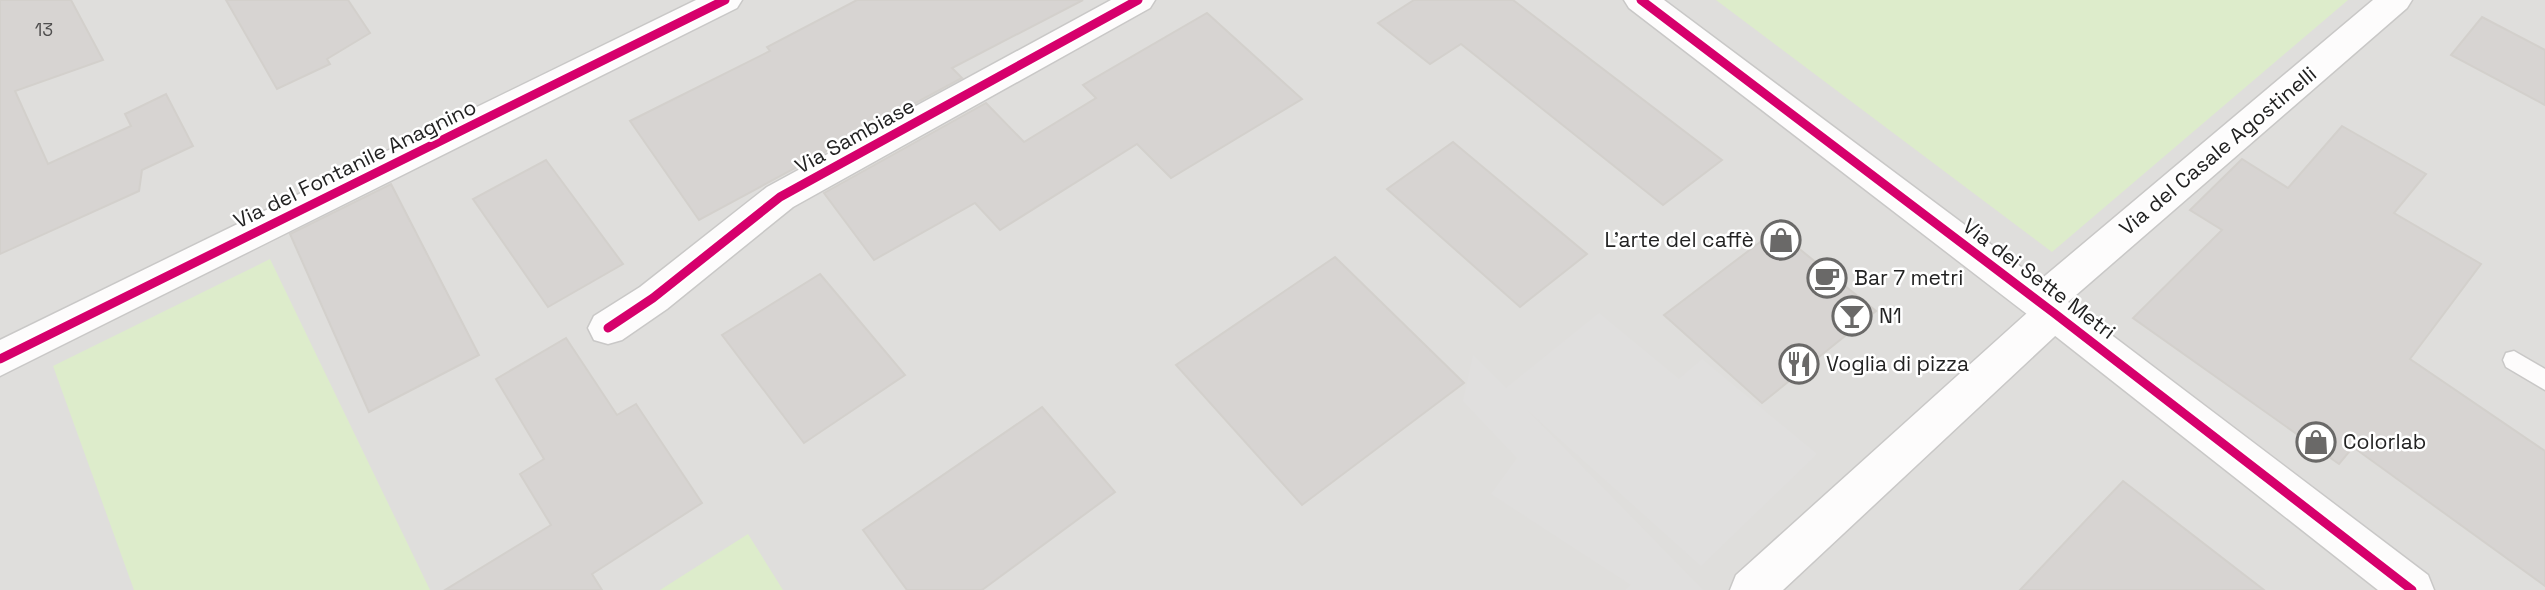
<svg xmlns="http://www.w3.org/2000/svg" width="2545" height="590" viewBox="0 0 2545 590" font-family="'Space Grotesk',sans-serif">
	<rect width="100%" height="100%" fill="#f0eeeb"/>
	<!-- residential -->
	<rect fill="#dfdedc" x="0" y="0" width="2545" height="590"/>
	<!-- grass -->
	<g fill="#ddeccb">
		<path d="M1716 0H2348L2052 252Z"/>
		<path d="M270 259 430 590H134L53 366Z"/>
		<path d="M748 534 783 590H660Z"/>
	</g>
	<!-- parking -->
	<path fill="#e0dfde" d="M1599 313 1679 379 1702 359 1817 454 1701 566 1526 409 1703 590H1625L1631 585 1491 494 1517 458 1463 401 1473 355 1506 388Z"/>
	<!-- building -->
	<g fill="#d7d4d2" stroke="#d3d0cc" stroke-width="2">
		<path d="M0 0H71L103 60 15 91 48 164 131 126 125 114 166 94 193 146 142 170 139 191 0 254Z"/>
		<path d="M226 0H348L370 33 327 59 330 64 277 89Z"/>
		<path d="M857 0H1083L952 68 962 78 699 220 630 121 770 51 767 47Z"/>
		<path d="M1414 0H1513L1722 160 1663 205 1461 44 1430 64 1378 23Z"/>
		<path d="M1207 13 1302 99 1171 178 1137 144 1000 230 975 203 874 260 824 193 986 103 1024 142 1096 98 1083 85Z"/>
		<path d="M2482 17 2545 50V105L2451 55Z"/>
		<path d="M2342 126 2426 174 2394 213 2481 264 2410 359 2545 451V586L2353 447 2339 464 2133 318 2222 230 2190 210 2242 159 2288 188Z"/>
		<path d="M1453 142 1587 254 1520 307 1387 189Z"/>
		<path d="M546 160 623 264 548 307 473 199Z"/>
		<path d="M391 184 479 355 369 412 290 234Z"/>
		<path d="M1776 230 1876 311 1762 403 1664 315Z"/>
		<path d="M1335 257 1464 383 1302 505 1176 365Z"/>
		<path d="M820 274 905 375 804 443 722 335Z"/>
		<path d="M566 338 617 415 636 404 702 503 592 574 602 590H445L551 525 520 474 544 459 496 379Z"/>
		<path d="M1042 407 1115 492 982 590H907L863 530Z"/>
		<path d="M2123 481 2264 590H2020Z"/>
	</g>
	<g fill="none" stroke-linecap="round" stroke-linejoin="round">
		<!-- service casing -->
		<g stroke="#c9c8c7" stroke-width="3">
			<path id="service" d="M2514 351 2545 369V390L2506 367 2503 360 2506 353Z"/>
		</g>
		<!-- minor casing -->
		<g stroke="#c9c8c7" stroke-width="3">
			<g id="minor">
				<path d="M696 0H742L737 8 0 376V340Z"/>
				<path d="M1111 0H1155L1150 8 793 207 667 309 622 340 608 344 594 340 588 328 594 316 640 287 767 187Z"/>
				<path d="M2373 0H2412L2407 8 2068 302 2073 313 2068 324 1783 590H1730L1736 575 2027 313 2022 302 2027 291Z"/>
			</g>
		</g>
		<!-- tertiary casing -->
		<g stroke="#c9c8c7" stroke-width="3">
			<path id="tertiary" d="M1624 0H1664L2068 302 2428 575 2434 590H2378L2040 324 1629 8Z"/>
		</g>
		<!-- service -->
		<use href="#service" fill="#fdfcfc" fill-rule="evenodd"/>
		<!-- minor -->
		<use href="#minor" fill="#fdfcfc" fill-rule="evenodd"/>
		<!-- tertiary -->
		<use href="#tertiary" fill="#fdfcfc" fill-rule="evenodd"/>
		<!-- cycleway casing -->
		<g stroke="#fff" stroke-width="13">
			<g id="cycleway">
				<path d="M1641 0 2054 313 2412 590"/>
				<path d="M608 328 653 298 780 197 1138 0"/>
				<path d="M0 359 725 0"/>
			</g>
		</g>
		<!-- cycleway -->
		<use href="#cycleway" stroke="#d6006c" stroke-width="9"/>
	</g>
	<!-- icons -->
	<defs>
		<g id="shop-ring" transform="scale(2.0125)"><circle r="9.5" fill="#fff" stroke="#6a6968" stroke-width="1.5"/><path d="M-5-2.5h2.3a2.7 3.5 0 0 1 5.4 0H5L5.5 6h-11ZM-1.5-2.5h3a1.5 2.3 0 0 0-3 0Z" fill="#6a6968"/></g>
		<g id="cafe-ring" transform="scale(2.0125)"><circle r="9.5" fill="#fff" stroke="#6a6968" stroke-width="1.5"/><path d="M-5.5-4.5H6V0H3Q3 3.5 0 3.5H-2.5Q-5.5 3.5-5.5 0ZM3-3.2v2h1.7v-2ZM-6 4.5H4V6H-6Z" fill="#6a6968"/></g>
		<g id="bar-ring" transform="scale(2.0125)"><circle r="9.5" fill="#fff" stroke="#6a6968" stroke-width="1.5"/><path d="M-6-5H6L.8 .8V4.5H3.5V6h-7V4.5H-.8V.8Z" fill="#6a6968"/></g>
		<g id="restaurant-ring" transform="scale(2.0125)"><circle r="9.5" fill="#fff" stroke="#6a6968" stroke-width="1.5"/><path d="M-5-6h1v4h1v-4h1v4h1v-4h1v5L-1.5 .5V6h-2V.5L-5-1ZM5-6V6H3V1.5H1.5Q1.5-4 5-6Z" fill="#6a6968"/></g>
	</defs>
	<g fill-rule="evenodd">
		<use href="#shop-ring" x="1781" y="240"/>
		<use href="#cafe-ring" x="1827" y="278"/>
		<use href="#bar-ring" x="1852" y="316"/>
		<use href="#restaurant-ring" x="1799" y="364"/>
		<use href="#shop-ring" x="2316" y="442"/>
	</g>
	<g text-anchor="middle" stroke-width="5" stroke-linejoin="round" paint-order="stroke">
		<!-- number labels -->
		<g font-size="18" fill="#4f4e4e">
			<text x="44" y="36">13</text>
		</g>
		<!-- street labels -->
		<g font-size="21" fill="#222" stroke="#fff">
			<text transform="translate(855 136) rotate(-29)" y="7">Via Sambiase</text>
			<text transform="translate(2218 151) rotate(-40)" y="7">Via del Casale Agostinelli</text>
			<text transform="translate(355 164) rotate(-26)" y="7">Via del Fontanile Anagnino</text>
			<text transform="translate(2039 279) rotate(37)" y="7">Via dei Sette Metri</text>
		</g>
		<!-- poi labels -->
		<g font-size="21" fill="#222" stroke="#fff" text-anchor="start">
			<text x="1754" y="247" text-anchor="end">L'arte del caffè</text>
			<text x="1854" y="285">Bar 7 metri</text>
			<text x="1879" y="323">N1</text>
			<text x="1826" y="371">Voglia di pizza</text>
			<text x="2343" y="449">Colorlab</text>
		</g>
	</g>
</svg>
